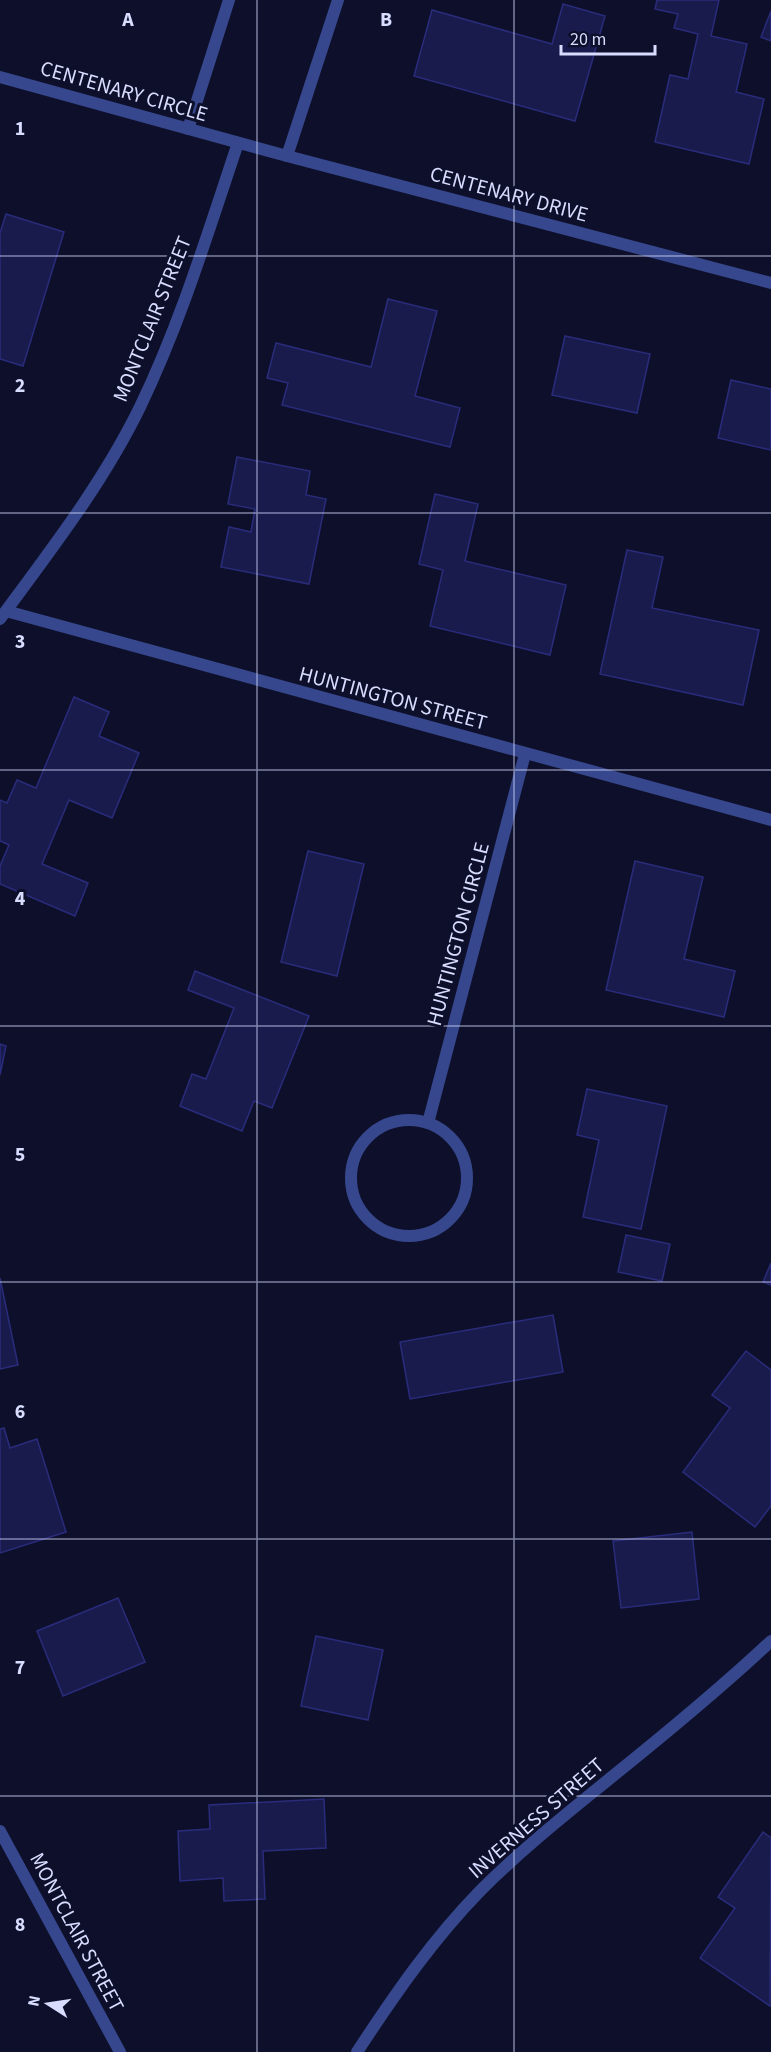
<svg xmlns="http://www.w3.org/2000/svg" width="771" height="2052" viewBox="0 0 771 2052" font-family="'Source Sans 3',sans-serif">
	<rect width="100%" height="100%" fill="#0e102b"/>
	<!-- building -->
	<g fill="#191b4d" stroke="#292c7b" stroke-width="1.5">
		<path d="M657 0H719L711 36 747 44 736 92 764 99 749 164 655 142 670 75 688 79 698 34 674 28 678 14 655 9Z"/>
		<path d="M563 4 605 16 575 121 414 76 432 10 552 44Z"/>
		<path d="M771 11V41L761 37Z"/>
		<path d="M6 214 64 232 23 366 0 359V233Z"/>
		<path d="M388 299 437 311 415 396 460 408 450 447 282 405 288 383 267 378 276 343 371 367Z"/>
		<path d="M565 336 650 354 637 413 552 395Z"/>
		<path d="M731 380 771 389V450L718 438Z"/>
		<path d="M237 457 310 471 306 495 326 499 309 584 221 567 229 527 251 532 255 509 228 504Z"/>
		<path d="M435 494 478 504 465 561 566 585 550 655 430 626 443 570 419 564Z"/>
		<path d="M627 550 663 557 652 608 759 630 743 705 600 674Z"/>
		<path d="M74 697 109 712 99 736 139 753 112 818 69 800 42 864 88 883 75 916 0 884V866L9 845 0 841V800L7 803 17 780 36 788Z"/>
		<path d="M308 851 364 864 337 976 281 962Z"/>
		<path d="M635 861 703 877 684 959 735 971 724 1017 606 990Z"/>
		<path d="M195 971 309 1016 272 1108 254 1101 242 1131 180 1106 192 1074 206 1079 234 1008 188 990Z"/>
		<path d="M0 1044 6 1046 0 1075Z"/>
		<path d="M587 1089 667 1106 641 1229 583 1217 599 1140 577 1135Z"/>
		<path d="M626 1235 670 1244 662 1281 618 1272Z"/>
		<path d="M771 1263V1285L763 1282Z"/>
		<path d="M0 1278 18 1365 0 1369Z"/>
		<path d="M553 1315 563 1372 410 1399 400 1342Z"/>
		<path d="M746 1351 771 1370V1506L755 1527 683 1472 730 1408 712 1395Z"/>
		<path d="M4 1428 10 1448 37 1439 66 1532 0 1553V1429Z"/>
		<path d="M692 1532 699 1599 621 1608 613 1541Z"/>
		<path d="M118 1598 145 1662 63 1696 37 1631Z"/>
		<path d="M316 1636 383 1650 368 1720 301 1706Z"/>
		<path d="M324 1799 326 1848 263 1851 265 1899 224 1901 223 1878 180 1881 178 1831 210 1829 209 1805Z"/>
		<path d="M763 1832 771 1838 770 2006 700 1958 735 1908 718 1897Z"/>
	</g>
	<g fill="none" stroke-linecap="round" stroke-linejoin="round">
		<!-- minor -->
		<g stroke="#36478d" stroke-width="12">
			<path d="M0 77 287 156 771 283"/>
			<path d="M188 129 229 0"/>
			<path d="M287 156 338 0"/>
			<path d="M6 611 771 820"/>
			<path d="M0 619C50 551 103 483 140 407 181 322 208 232 238 143"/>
			<circle cx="409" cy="1178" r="58"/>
			<path d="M428 1123 525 754"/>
			<path d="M0 1831 120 2052"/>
			<path d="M357 2052C395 1994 433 1939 481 1890 521 1850 565 1815 608 1780 664 1735 719 1690 771 1641"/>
		</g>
	</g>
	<!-- grid -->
	<path fill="none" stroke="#d8ddff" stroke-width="1.5" stroke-opacity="0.55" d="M257 0V2052M514 0V2052M0 256H771M0 513H771M0 770H771M0 1026H771M0 1282H771M0 1539H771M0 1796H771"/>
	<g text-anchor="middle" stroke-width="6" stroke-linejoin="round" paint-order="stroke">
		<!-- street labels -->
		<g font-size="21" fill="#d8ddff" stroke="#0e102b">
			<text transform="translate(124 91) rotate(16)" y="7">CENTENARY CIRCLE</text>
			<text transform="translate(509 194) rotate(15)" y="7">CENTENARY DRIVE</text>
			<text transform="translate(152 319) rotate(-68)" y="7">MONTCLAIR STREET</text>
			<text transform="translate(393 698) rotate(15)" y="7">HUNTINGTON STREET</text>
			<text transform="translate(458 934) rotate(-75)" y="7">HUNTINGTON CIRCLE</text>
			<text transform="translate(536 1818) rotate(-41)" y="7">INVERNESS STREET</text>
			<text transform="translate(77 1932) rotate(62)" y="7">MONTCLAIR STREET</text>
		</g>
	</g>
	<g font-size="20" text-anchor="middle" font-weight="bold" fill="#d8ddff" stroke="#0e102b" stroke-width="6" stroke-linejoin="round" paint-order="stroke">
		<text x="128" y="26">A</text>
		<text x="386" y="26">B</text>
		<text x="20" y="135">1</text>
		<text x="20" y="392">2</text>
		<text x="20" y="648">3</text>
		<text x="20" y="905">4</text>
		<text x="20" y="1161">5</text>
		<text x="20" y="1418">6</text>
		<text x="20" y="1674">7</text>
		<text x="20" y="1931">8</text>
	</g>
	<!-- north arrow -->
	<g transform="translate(48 2004) rotate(282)" stroke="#0e102b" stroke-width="4.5" paint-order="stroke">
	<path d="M0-4.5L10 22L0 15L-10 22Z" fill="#d8ddff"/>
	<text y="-9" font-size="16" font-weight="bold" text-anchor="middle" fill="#d8ddff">N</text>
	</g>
	<!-- scale -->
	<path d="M561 45v9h94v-9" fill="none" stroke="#d8ddff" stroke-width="3"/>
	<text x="570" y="45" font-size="18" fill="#d8ddff" stroke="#0e102b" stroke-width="4.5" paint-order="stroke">20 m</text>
</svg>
